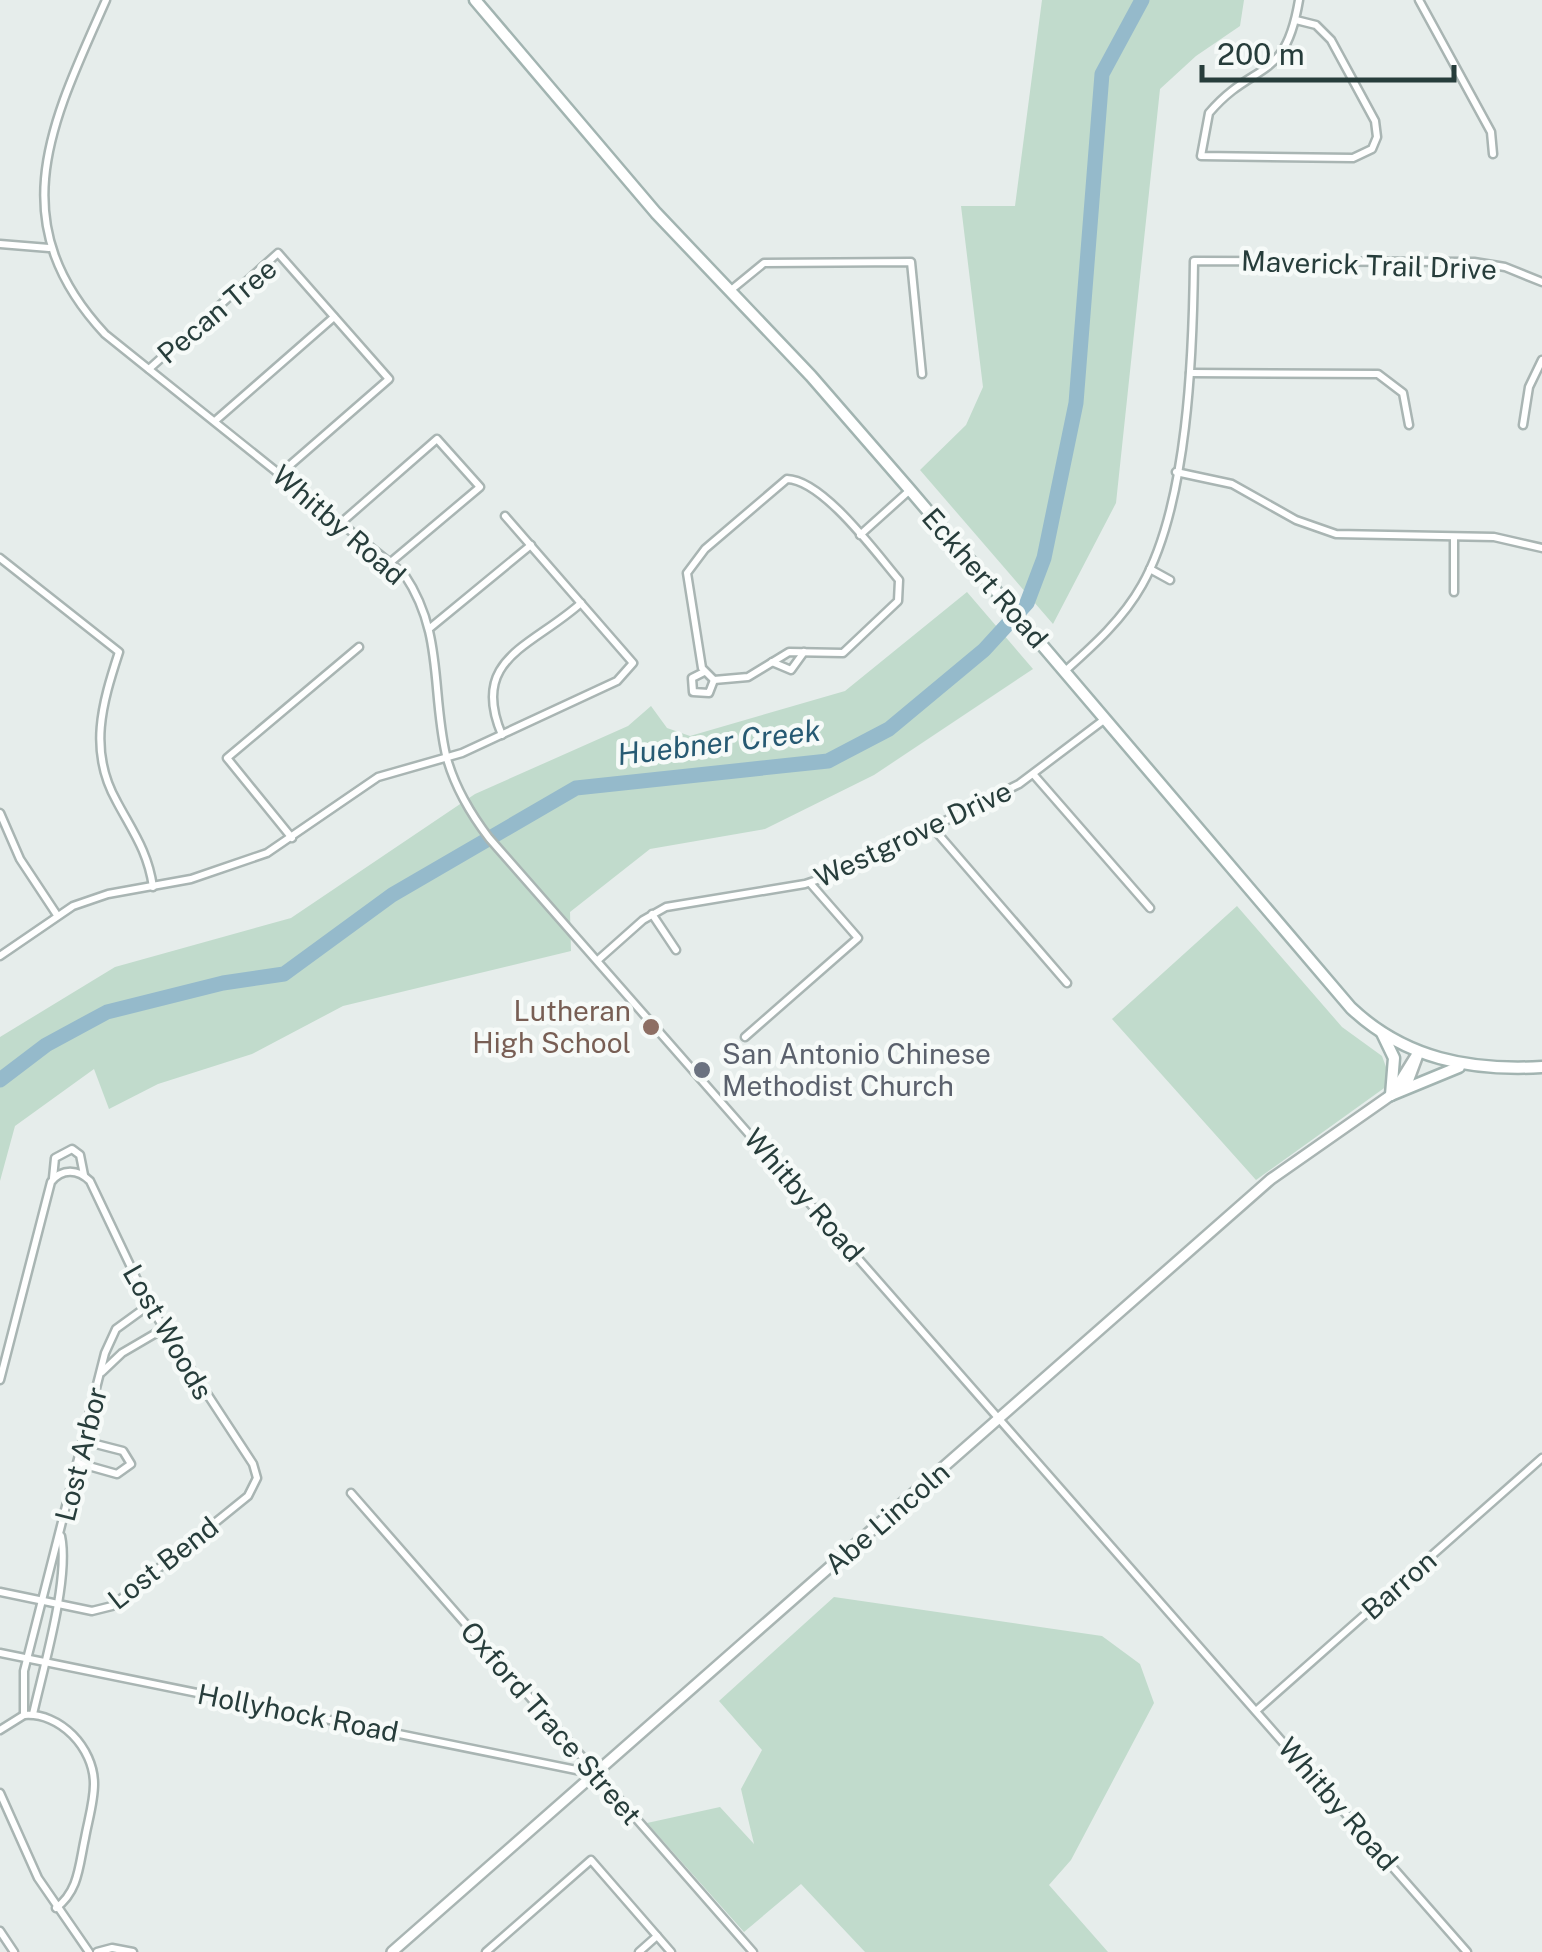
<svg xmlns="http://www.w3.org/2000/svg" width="1542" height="1952" viewBox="0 0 1542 1952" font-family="'Public Sans',sans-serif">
	<rect width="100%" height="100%" fill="#e6edeb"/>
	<!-- green -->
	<g fill="#c1dbcc">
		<path d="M1042 0H1244L1240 26 1196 56 1160 89 1116 503 1053 624 920 470 966 425 983 387 961 206H1015Z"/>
		<path d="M967 592 1033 669 874 775 765 829 650 849 570 912 571 951 343 1006 252 1054 158 1084 109 1109 94 1069 15 1126 0 1181V1037L115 967 291 918 475 794 628 726 651 706 667 728 690 736 845 691Z"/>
		<path d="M1237 906 1342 1027 1382 1056 1390 1078 1387 1086 1256 1180 1112 1019Z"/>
		<path d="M834 1597 1102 1636 1140 1664 1154 1703 1071 1860 1049 1885 1108 1952H865L801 1884 744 1932 647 1823 720 1807 754 1844 741 1789 762 1750 719 1701Z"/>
	</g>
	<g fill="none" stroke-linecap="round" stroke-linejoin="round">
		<!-- river -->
		<path stroke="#95bacb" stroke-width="15" d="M0 1080 46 1045 107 1012 223 983 284 974 392 895 576 788 828 761 889 729 984 650 1027 603 1044 558 1076 403 1102 74 1142 0"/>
		<!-- minor casing -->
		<g stroke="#a9b5b3" stroke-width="11">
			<g id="minor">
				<path d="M106 0C52 122 0 221 105 334L404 574C444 633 431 689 446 755 454 786 470 813 489 838L1467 1952"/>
				<path d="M1419 0 1491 132 1493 154"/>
				<path d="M1296 20 1316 25 1331 40 1375 121 1377 137 1372 149 1353 158 1201 156 1209 113C1254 60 1285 84 1299 0"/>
				<path d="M0 244 49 248"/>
				<path d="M731 290 764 263 911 262 922 374"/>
				<path d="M149 369 278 253 389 379 281 473"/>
				<path d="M1190 373 1378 374 1403 393 1409 425"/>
				<path d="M215 421 334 317"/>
				<path d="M1523 425 1529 387 1542 360"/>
				<path d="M1176 472 1232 484 1296 520 1336 534 1494 537 1542 548"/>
				<path d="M787 479C823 480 876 553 899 580L898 601 843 653 789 652 748 677 714 680 702 668 687 573 705 549Z"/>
				<path d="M342 522 437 439 480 487 392 561"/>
				<path d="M860 535 910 490"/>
				<path d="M0 558 119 652C102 704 88 751 117 802 133 832 148 852 153 887"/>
				<path d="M1150 569 1170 580"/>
				<path d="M1454 592V538"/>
				<path d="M430 628 531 545"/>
				<path d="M772 662 791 670 804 652"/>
				<path d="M1065 671C1094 645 1123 619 1142 585 1188 504 1193 354 1194 261L1474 262 1505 267 1542 282"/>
				<path d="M704 672 692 678 693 692 709 693 714 680"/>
				<path d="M502 735C469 658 532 647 581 603"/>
				<path d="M1034 775 1150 908"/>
				<path d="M0 813 20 859 57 915"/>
				<path d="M933 828 1067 983"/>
				<path d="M292 838 227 758 359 647"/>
				<path d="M652 914 676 950"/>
				<path d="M0 956 73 906 108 894 191 879 267 853 378 777 462 753 617 681 633 663 505 516"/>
				<path d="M598 960 643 920 666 907 805 884 847 870 1019 784 1105 719"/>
				<path d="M745 1037 858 938 810 883"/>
				<path d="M53 1178 55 1158 72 1149 80 1155 84 1175"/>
				<path d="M102 1372 122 1353 163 1329"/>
				<path d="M0 1380 51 1182C62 1168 78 1169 90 1181L149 1305 253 1464 257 1478 248 1496 112 1606 92 1611 0 1592"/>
				<path d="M78 1463 117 1474 131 1464 123 1451 84 1441"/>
				<path d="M351 1493 753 1952"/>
				<path d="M0 1653 596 1774"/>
				<path d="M1256 1711 1542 1458"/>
				<path d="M33 1714C43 1669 70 1579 61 1536"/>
				<path d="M24 1715V1671L105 1353 116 1329 149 1305"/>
				<path d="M0 1730 24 1715C60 1712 94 1748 94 1784 94 1802 88 1821 85 1838 79 1865 79 1891 56 1908"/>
				<path d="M0 1793 38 1878 89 1952"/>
				<path d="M0 1931 14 1952"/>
				<path d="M97 1952 112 1948 133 1952"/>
				<path d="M486 1952 591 1860 671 1952"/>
				<path d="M639 1952 657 1936"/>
			</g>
		</g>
		<!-- tertiary casing -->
		<g stroke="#a9b5b3" stroke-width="14">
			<g id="tertiary">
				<path d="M1399 1083 1417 1054"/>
				<path d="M392 1952 1271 1179 1391 1095 1409 1079 1419 1052"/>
			</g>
		</g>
		<!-- secondary casing -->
		<g stroke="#a2b4b1" stroke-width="15">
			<g id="secondary">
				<path d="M475 0 656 213 811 376 910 490 1351 1008C1405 1059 1470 1071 1542 1067"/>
				<path d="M1382 1033 1394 1058 1391 1095"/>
				<path d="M1391 1095 1459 1067"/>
			</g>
		</g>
		<!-- minor -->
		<use href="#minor" stroke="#fff" stroke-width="6"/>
		<!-- tertiary -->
		<use href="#tertiary" stroke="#fff" stroke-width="9"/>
		<!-- secondary -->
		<use href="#secondary" stroke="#fff" stroke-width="10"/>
	</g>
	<!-- markers -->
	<circle fill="#8d6e63" stroke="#f6faf8" stroke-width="4" cx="651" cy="1027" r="10"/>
	<circle fill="#6b7280" stroke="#f6faf8" stroke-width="4" cx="702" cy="1070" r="10"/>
	<g text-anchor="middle" stroke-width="9" stroke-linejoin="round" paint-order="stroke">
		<!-- street labels -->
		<g font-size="28" fill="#273d3b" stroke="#f6faf8">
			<text transform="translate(1369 265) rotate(2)" y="10">Maverick Trail Drive</text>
			<text transform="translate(217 311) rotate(-40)" y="10">Pecan Tree</text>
			<text transform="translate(339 525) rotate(41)" y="10">Whitby Road</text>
			<text transform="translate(985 578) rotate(49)" y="10">Eckhert Road</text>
			<text transform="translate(913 834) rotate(-25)" y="10">Westgrove Drive</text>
			<text transform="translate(804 1195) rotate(49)" y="10">Whitby Road</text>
			<text transform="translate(168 1332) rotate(60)" y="10">Lost Woods</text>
			<text transform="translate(81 1454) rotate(-76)" y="10">Lost Arbor</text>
			<text transform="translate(887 1518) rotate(-41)" y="10">Abe Lincoln</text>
			<text transform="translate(163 1563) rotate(-38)" y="10">Lost Bend</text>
			<text transform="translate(1399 1585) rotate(-41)" y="10">Barron</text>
			<text transform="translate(298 1713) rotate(11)" y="10">Hollyhock Road</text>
			<text transform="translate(551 1723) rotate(49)" y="10">Oxford Trace Street</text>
			<text transform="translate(1338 1804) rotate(49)" y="10">Whitby Road</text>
		</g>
		<!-- education labels -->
		<g font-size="28" fill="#785e54" stroke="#f6faf8" text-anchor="end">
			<text x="631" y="1021">Lutheran<tspan x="631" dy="32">High School</tspan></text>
		</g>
		<!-- worship labels -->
		<g font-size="28" fill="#5b616d" stroke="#f6faf8" text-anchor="start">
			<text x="722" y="1064">San Antonio Chinese<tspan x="722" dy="32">Methodist Church</tspan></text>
		</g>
		<!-- water labels -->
		<g font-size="30" font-style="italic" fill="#275a73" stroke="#f6faf8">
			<text transform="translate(719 743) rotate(-7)" y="10">Huebner Creek</text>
		</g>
	</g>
	<!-- scale -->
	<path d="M1202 65v15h252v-15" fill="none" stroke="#273d3b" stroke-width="5"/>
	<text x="1217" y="65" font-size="30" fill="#273d3b" stroke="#f6faf8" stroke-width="8" paint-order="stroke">200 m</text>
</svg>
